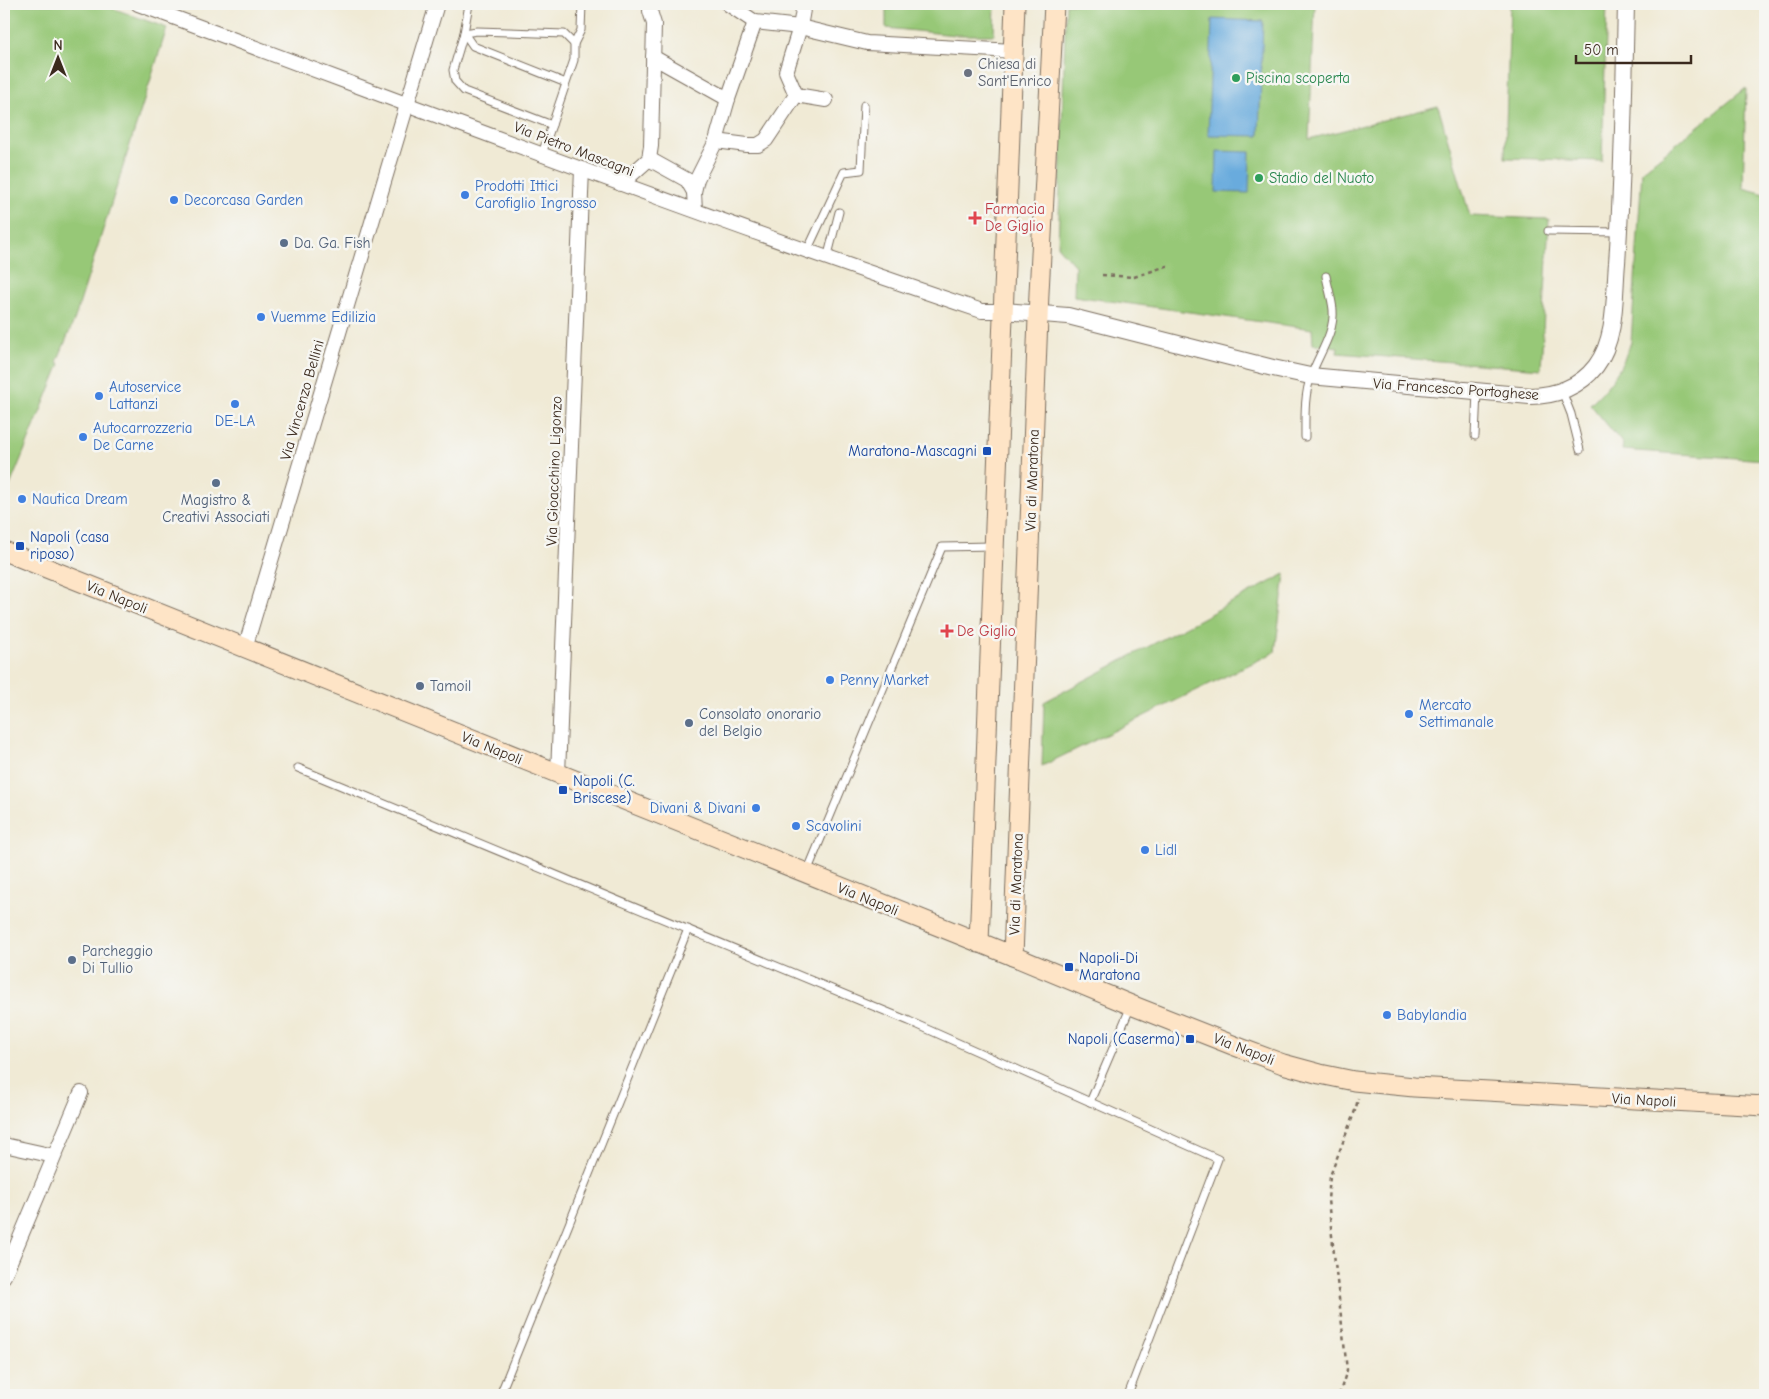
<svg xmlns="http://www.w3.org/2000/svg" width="1769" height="1399" viewBox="0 0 1769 1399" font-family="'Comic Neue',sans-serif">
	<rect width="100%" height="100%" fill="#f6f6f2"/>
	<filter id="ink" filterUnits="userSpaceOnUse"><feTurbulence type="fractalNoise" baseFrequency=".02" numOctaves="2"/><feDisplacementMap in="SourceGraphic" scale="10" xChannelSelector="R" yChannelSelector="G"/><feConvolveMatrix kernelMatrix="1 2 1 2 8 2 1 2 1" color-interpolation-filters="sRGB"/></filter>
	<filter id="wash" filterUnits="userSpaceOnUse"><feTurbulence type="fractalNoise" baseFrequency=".0096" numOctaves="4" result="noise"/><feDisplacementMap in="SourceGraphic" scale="20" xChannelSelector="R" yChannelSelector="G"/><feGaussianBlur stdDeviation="1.12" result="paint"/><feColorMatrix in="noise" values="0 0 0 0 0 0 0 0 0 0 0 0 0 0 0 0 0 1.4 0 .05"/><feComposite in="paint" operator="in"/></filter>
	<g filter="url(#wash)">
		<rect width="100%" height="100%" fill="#f0ead5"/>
		<!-- green -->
		<g fill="#97c877" stroke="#69794a">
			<path d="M4 4H101L167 28 75 318 57 362 60 364 4 500Z"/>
			<path d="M886 4H995L994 35H955L886 28Z"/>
			<path d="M1066 4H1315L1309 139 1438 106 1470 216 1549 219 1541 369 1337 353 1338 347 1313 344 1312 329 1074 296 1075 266 1058 247Z"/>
			<path d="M1510 4H1607L1602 161 1505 158Z"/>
			<path d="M1746 88 1743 188 1765 194V460L1622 450 1623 444 1590 404C1612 383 1621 370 1631 342L1642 171Z"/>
			<path d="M1285 574 1275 652 1042 766 1044 702Z"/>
		</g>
		<!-- water -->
		<g fill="#69abdd" stroke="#526a7e">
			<path d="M1212 19 1263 21 1259 136 1208 135Z"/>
			<path d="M1217 151 1250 152 1249 193 1216 192Z"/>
		</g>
	</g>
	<g filter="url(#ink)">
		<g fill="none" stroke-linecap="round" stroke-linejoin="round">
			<!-- service casing -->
			<g stroke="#7a6d5e" stroke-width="9">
				<g id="service">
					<path d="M469 4 464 33 453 70 455 81 464 91 552 125"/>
					<path d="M574 44 581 30 582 4"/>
					<path d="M542 154 574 60V44L564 34 477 31 464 33 473 46 566 83"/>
					<path d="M1548 231 1619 232"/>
					<path d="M807 251 844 172 861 170 864 105"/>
					<path d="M827 259 839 212"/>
					<path d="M1562 391 1571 414 1580 450"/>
					<path d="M1475 436 1477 392"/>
					<path d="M1305 437C1305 417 1304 395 1311 376 1318 355 1335 333 1333 310 1332 299 1328 287 1326 276"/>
					<path d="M298 768 909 1021 1218 1159 1128 1395"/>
					<path d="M807 872 942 547 992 546"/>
					<path d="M1090 1102 1131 1006"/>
					<path d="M500 1395 688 929"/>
				</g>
			</g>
			<!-- minor casing -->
			<g stroke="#7a6d5e" stroke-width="16">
				<g id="minor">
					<path d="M138 4C419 108 698 216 982 311H1003"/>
					<path d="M728 4 755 22 800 27 867 43 1014 51"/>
					<path d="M653 57 728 99"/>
					<path d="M796 95 786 72 800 27 804 4"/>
					<path d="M716 141 747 145H758L766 140 796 95 826 100"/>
					<path d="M649 159 687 180 694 192"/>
					<path d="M621 184 649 159 651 146 654 24 650 11 652 4"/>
					<path d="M695 210 694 192 697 179 716 141 728 99 755 22"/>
					<path d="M245 648 437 4"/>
					<path d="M558 774 582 169"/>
					<path d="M4 1145 54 1156"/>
					<path d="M4 1276 81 1093"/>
				</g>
			</g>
			<!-- tertiary casing -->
			<g stroke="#7a6d5e" stroke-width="18">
				<path id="tertiary" d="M1003 311 1068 316 1273 368 1310 376 1530 396C1555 396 1580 387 1596 366 1617 338 1614 295 1617 263 1623 177 1624 90 1626 4"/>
			</g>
			<!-- secondary casing -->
			<g stroke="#7a6d5e" stroke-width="21">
				<g id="secondary">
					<path d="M4 551 1013 956 1131 1005 1235 1046 1283 1064 1320 1074 1354 1081 1414 1087 1765 1106"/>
					<path d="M979 943 1015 4"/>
					<path d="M1013 956 1039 293 1054 4"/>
				</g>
			</g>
			<!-- path -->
			<g stroke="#7a6d5e" stroke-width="2.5" stroke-dasharray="4 4" stroke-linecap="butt">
				<path d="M1102 275 1134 277 1170 265"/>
				<path d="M1339 1395 1347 1370 1328 1200 1330 1176 1356 1108 1358 1098"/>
			</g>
			<!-- service -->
			<use href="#service" stroke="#fff" stroke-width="7"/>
			<!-- minor -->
			<use href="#minor" stroke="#fff" stroke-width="14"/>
			<!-- tertiary -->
			<use href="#tertiary" stroke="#fff" stroke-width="16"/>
			<!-- secondary -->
			<use href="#secondary" stroke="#fee4c6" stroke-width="19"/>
		</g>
	</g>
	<!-- markers -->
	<circle fill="#6b7280" stroke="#f6f6f2" stroke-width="2" cx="968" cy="73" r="5"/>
	<g fill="#2e9e5b" stroke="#f6f6f2" stroke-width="2">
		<circle cx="1236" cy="78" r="5"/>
		<circle cx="1259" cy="178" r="5"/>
	</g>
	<g fill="#3f7fe0" stroke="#f6f6f2" stroke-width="2">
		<circle cx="465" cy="195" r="5"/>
		<circle cx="174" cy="200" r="5"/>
		<circle cx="261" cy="317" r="5"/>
		<circle cx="99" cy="396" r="5"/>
		<circle cx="235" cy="404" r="5"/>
		<circle cx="83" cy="437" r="5"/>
		<circle cx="22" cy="499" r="5"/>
		<circle cx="830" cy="680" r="5"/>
		<circle cx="1409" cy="714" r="5"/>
		<circle cx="756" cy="808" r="5"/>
		<circle cx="796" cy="826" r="5"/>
		<circle cx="1145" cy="850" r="5"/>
		<circle cx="1387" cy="1015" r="5"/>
	</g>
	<g fill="#e0444e" stroke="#f6f6f2" stroke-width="2">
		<path d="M972.5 210.5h5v5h5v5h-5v5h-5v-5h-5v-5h5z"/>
		<path d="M944.5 623.5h5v5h5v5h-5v5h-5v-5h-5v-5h5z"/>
	</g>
	<g fill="#5c6f8a" stroke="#f6f6f2" stroke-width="2">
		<circle cx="284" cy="243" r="5"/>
		<circle cx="216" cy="483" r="5"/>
		<circle cx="420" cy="686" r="5"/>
		<circle cx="689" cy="723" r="5"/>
		<circle cx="72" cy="960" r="5"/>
	</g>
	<g fill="#1a4fb4" stroke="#f6f6f2" stroke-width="2">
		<rect x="982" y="446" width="10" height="10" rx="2.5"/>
		<rect x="15" y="541" width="10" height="10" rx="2.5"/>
		<rect x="558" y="785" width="10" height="10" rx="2.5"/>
		<rect x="1064" y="962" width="10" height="10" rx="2.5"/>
		<rect x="1185" y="1034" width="10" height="10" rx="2.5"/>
	</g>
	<g text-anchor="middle" stroke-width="5" stroke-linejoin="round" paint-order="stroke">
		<!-- worship labels -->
		<g font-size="15" fill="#5b616d" stroke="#f6f6f2" text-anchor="start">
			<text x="978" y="69">Chiesa di<tspan x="978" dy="17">Sant'Enrico</tspan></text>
		</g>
		<!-- leisure labels -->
		<g font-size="15" fill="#27864d" stroke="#f6f6f2" text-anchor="start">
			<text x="1246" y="83">Piscina scoperta</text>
			<text x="1269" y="183">Stadio del Nuoto</text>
		</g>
		<!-- street labels -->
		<g font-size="15" fill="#3b2a1e" stroke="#f6f6f2">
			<text transform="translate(574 149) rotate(21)" y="5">Via Pietro Mascagni</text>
			<text transform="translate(1456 389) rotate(4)" y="5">Via Francesco Portoghese</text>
			<text transform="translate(302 400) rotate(-74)" y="5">Via Vincenzo Bellini</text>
			<text transform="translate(554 471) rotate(-88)" y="5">Via Gioacchino Ligonzo</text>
			<text transform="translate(1032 480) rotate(-88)" y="5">Via di Maratona</text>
			<text transform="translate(117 597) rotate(22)" y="5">Via Napoli</text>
			<text transform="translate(492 748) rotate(22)" y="5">Via Napoli</text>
			<text transform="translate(1016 884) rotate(-88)" y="5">Via di Maratona</text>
			<text transform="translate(868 899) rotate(22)" y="5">Via Napoli</text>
			<text transform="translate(1244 1049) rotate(21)" y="5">Via Napoli</text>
			<text transform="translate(1644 1100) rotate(3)" y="5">Via Napoli</text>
		</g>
		<!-- shop labels -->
		<g font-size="15" fill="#366cbe" stroke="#f6f6f2" text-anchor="start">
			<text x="475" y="191">Prodotti Ittici<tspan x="475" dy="17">Carofiglio Ingrosso</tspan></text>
			<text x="184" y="205">Decorcasa Garden</text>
			<text x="271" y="322">Vuemme Edilizia</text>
			<text x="109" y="392">Autoservice<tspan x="109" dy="17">Lattanzi</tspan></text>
			<text x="235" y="426" text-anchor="middle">DE-LA</text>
			<text x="93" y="433">Autocarrozzeria<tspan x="93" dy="17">De Carne</tspan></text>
			<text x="32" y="504">Nautica Dream</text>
			<text x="840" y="685">Penny Market</text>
			<text x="1419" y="710">Mercato<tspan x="1419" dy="17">Settimanale</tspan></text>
			<text x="746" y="813" text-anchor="end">Divani &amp; Divani</text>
			<text x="806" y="831">Scavolini</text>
			<text x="1155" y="855">Lidl</text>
			<text x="1397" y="1020">Babylandia</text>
		</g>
		<!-- health labels -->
		<g font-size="15" fill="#be3a42" stroke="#f6f6f2" text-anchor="start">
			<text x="985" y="214">Farmacia<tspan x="985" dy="17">De Giglio</tspan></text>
			<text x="957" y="636">De Giglio</text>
		</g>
		<!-- service labels -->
		<g font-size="15" fill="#4e5e75" stroke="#f6f6f2" text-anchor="start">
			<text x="294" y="248">Da. Ga. Fish</text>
			<text x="216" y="505" text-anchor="middle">Magistro &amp;<tspan x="216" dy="17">Creativi Associati</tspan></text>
			<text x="430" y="691">Tamoil</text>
			<text x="699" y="719">Consolato onorario<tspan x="699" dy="17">del Belgio</tspan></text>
			<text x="82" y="956">Parcheggio<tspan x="82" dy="17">Di Tullio</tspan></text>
		</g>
		<!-- transit labels -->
		<g font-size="15" fill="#164399" stroke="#f6f6f2" text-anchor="start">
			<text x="977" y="456" text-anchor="end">Maratona-Mascagni</text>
			<text x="30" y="542">Napoli (casa<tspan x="30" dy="17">riposo)</tspan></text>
			<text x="573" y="786">Napoli (C.<tspan x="573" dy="17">Briscese)</tspan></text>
			<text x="1079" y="963">Napoli-Di<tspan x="1079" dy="17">Maratona</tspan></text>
			<text x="1180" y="1044" text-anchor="end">Napoli (Caserma)</text>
		</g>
	</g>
	<!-- margin -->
	<rect width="1769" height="1399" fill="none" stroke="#f6f6f2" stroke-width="20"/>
	<!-- north arrow -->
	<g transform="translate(58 58)" stroke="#f6f6f2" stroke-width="4" paint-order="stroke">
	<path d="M0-4L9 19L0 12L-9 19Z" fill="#3b2a1e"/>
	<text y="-8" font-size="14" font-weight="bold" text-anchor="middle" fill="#3b2a1e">N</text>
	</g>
	<!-- scale -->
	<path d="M1576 55v8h115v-8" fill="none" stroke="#3b2a1e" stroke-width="2.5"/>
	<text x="1584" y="55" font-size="15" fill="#3b2a1e" stroke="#f6f6f2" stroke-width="4" paint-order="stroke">50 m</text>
</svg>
